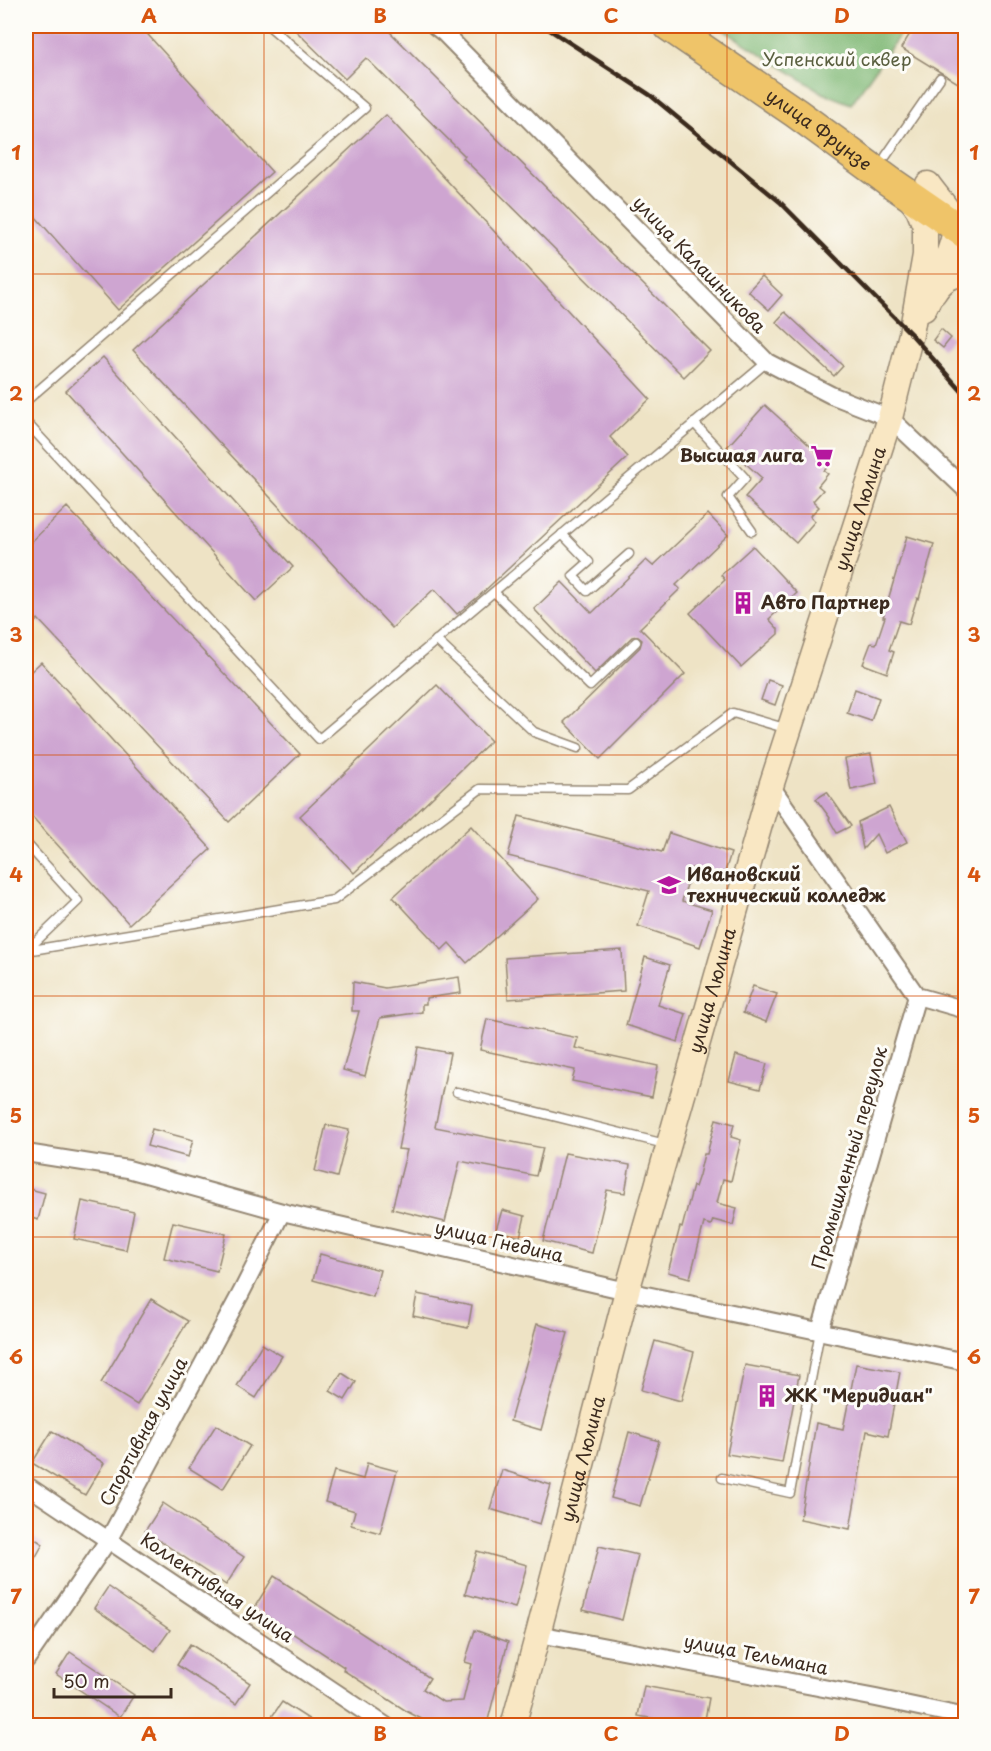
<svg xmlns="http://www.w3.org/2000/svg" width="991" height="1751" viewBox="0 0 991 1751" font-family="'Playpen Sans',sans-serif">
	<rect width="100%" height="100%" fill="#fdfcf7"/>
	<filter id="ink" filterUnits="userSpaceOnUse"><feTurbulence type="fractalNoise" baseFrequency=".0167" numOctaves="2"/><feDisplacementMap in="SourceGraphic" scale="12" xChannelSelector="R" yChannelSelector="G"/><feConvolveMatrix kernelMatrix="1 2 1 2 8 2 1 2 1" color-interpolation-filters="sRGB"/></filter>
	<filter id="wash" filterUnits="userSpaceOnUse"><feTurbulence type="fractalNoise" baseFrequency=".008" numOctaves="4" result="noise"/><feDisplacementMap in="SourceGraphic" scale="24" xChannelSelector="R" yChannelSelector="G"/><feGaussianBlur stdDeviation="1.35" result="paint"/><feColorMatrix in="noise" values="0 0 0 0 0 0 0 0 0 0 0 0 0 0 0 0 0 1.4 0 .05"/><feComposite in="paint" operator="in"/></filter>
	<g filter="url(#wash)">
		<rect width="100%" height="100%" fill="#eee3c5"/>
		<!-- forest -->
		<path fill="#82ba78" stroke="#5e724b" stroke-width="1.5" d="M717 26H906L851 104 823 93Z"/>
		<g id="blocks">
			<!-- building -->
			<g fill="#cea5d1">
				<path d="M26 26H140L272 172 118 310 26 206Z"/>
				<path d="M291 26H384L710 351 684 377 463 158 465 156 366 58 345 79Z"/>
				<path d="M915 26H966V88L901 48Z"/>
				<path d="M386 115 650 399 610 437 628 457 479 596 457 614 434 589 392 628 133 350Z"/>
				<path d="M762 276 782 295 769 310 748 291Z"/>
				<path d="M785 312 843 366 834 376 776 322Z"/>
				<path d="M941 329 951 338 943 348 933 340Z"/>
				<path d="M103 357 293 567 256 601 66 391Z"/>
				<path d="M765 405 830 464 824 471 828 474 818 486 823 490 813 501 819 507 810 516 815 521 796 543 745 497 762 478 727 447Z"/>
				<path d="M67 507 300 754 229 822 38 619 26 631V547Z"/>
				<path d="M708 514 728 535 676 585 680 589 640 628 685 674 600 759 564 722 640 647 642 640 637 636 632 637 595 673 534 609 562 582 592 613 646 560 653 566Z"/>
				<path d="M907 536 934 544 919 599 917 598 909 624 899 621 889 650 894 652 887 673 863 664 871 643 876 644 885 617H883Z"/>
				<path d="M753 546 797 593 769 619 778 629V634L741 667 690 613 725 580 721 575Z"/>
				<path d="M41 662 211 849 129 924 26 810V676Z"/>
				<path d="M768 680 782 685 775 705 761 700Z"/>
				<path d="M437 685 491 741 354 873 300 816Z"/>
				<path d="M855 689 879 698 871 721 847 713Z"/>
				<path d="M871 754 877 784 851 790 845 759Z"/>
				<path d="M827 792 851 826 837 833 829 819 830 818 816 799Z"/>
				<path d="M889 807 907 842 885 853 876 834 863 849 858 822Z"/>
				<path d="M519 816 662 852 669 833 731 853 723 878 692 868 682 901 712 910 700 947 638 926 649 891 508 856Z"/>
				<path d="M471 826 538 899 467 963 449 943 442 950 393 897Z"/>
				<path d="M622 950 624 991 508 999 505 958Z"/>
				<path d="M645 957 670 965 658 1005 686 1014 678 1042 626 1025Z"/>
				<path d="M459 977 461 993 426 998V1004H422V1012L380 1018 365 1076 343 1070 359 1011H352L353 982 385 988Z"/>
				<path d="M753 986 777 994 766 1022 743 1013Z"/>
				<path d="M487 1019 578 1038 575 1048 658 1066 652 1097 572 1081 575 1070 480 1050Z"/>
				<path d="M418 1047 450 1053 435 1127 543 1148 536 1176 460 1161 445 1222 392 1209 407 1150 398 1149Z"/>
				<path d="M736 1055 767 1064 760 1089 729 1081Z"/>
				<path d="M716 1119 734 1124 731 1137 741 1140 731 1181 723 1179 717 1203 737 1208 733 1225 713 1220 711 1225 704 1223 690 1278 668 1272 680 1227 682 1228 693 1186 695 1187 699 1175 704 1154H707Z"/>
				<path d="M326 1125 349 1130 337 1177 315 1171Z"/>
				<path d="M152 1129 193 1140 188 1157 147 1146Z"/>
				<path d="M565 1153 630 1165 625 1193 607 1190 592 1253 543 1241Z"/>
				<path d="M26 1188 45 1193 38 1220 26 1216Z"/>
				<path d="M82 1201 134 1212 126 1250 74 1239Z"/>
				<path d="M502 1210 525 1216 520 1237 496 1230Z"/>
				<path d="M173 1222 226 1234 217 1271 164 1258Z"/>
				<path d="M320 1254 380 1270 373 1297 313 1280Z"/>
				<path d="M417 1294 472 1305 468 1328 413 1316Z"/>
				<path d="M151 1299 188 1321 137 1405 101 1383Z"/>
				<path d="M537 1324 568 1333 541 1430 510 1421Z"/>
				<path d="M655 1341 694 1352 681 1401 641 1390Z"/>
				<path d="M262 1344 282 1356 256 1398 237 1386Z"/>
				<path d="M856 1364 900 1372 888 1436 867 1431 850 1529 800 1519 816 1423 843 1429Z"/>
				<path d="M745 1365 799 1375 782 1463 727 1454Z"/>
				<path d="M342 1373 356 1382 345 1400 330 1391Z"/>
				<path d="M216 1425 250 1446 223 1489 189 1468Z"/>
				<path d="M52 1431 104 1463 85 1495 32 1463Z"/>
				<path d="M629 1432 659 1441 640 1506 611 1498Z"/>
				<path d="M367 1463 397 1471 380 1533 351 1525 355 1511 325 1502 334 1471 363 1479Z"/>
				<path d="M502 1470 551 1485 540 1524 490 1509Z"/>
				<path d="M163 1503 244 1557 226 1585 145 1531Z"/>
				<path d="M26 1533 43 1544 26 1574Z"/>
				<path d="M599 1546 638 1555 622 1620 583 1610Z"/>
				<path d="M477 1551 527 1565 515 1608 465 1594Z"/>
				<path d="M274 1576 430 1678 423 1689 443 1702 463 1701 472 1664 465 1662 475 1630 508 1642 487 1724 481 1725H433L408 1712 343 1670 344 1667 254 1608Z"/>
				<path d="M108 1587 170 1630 155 1651 94 1608Z"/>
				<path d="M190 1644 250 1683 236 1704 177 1665Z"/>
				<path d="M70 1652 134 1695 120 1717 56 1674Z"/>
				<path d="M644 1686 709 1698 704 1725H690L638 1716Z"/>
				<path d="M282 1702 318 1725H266Z"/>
			</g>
		</g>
	</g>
	<g filter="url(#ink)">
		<use href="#blocks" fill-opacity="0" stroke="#948672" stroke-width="1.5"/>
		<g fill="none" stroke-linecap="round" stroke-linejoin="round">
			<!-- lane casing -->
			<g stroke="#948672" stroke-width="11">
				<g id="lane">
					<path d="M886 156 940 78"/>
					<path d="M26 401 365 108 269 26"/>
					<path d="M26 422 319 739 767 362"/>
					<path d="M694 423 745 478 728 497 752 531"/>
					<path d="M562 534 589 562 573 576 587 591 629 554"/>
					<path d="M494 592 590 686 636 642"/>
					<path d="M436 640 534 732 578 748"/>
					<path d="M26 843 78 901 26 951"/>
					<path d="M26 951 334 900 480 789 628 790 733 713 788 729"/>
					<path d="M457 1092 665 1144"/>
					<path d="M722 1478 790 1493 820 1331"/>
				</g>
			</g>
			<!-- street casing -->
			<g stroke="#948672" stroke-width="20">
				<g id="street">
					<path d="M435 26 444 33 767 362 831 395 890 418 966 490"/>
					<path d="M771 786 917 996 966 1010"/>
					<path d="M26 1153 128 1169 282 1212 627 1291 966 1362"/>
					<path d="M820 1331 917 996"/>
					<path d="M26 1485 386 1726"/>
					<path d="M538 1634 876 1698 966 1717"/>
					<path d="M26 1660 109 1539 241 1293 282 1212"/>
				</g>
			</g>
			<!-- secondary casing -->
			<g stroke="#948672" stroke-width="27">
				<g id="secondary">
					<path d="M934 293C942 280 951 275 966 273"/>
					<path d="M924 309C932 293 959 238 954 224 950 209 937 197 928 184"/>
					<path id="s1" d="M513 1726 538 1634 627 1291 771 786 890 418 911 334 925 255V226L918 209 909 197"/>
				</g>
			</g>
			<!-- highway casing -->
			<g stroke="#948672" stroke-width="33">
				<g id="highway">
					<path id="s2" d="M669 26 796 113 889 181 966 234"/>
				</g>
			</g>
			<!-- lane -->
			<use href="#lane" stroke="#fff" stroke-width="8"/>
			<!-- street -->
			<use href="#street" stroke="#fff" stroke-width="16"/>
			<!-- secondary -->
			<use href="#secondary" stroke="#f9e7c3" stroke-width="24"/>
			<!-- highway -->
			<use href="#highway" stroke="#efc469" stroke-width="30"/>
			<!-- rail -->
			<path stroke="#3b2a1e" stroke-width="4.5" d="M544 26 650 95 780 202 911 334 966 396"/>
		</g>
	</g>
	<!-- grid -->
	<path fill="none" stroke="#d7540e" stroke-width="1.5" stroke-opacity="0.55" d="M264 26V1726M496 26V1726M727 26V1726M26 274H966M26 514H966M26 755H966M26 996H966M26 1237H966M26 1477H966"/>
	<!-- icons -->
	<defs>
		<g id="supermarket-bare" transform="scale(1.8)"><path d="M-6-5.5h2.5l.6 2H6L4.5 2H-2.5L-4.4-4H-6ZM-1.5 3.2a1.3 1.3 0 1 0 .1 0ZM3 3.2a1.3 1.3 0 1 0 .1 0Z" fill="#b5179e" stroke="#fdfcf7" stroke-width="2.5" paint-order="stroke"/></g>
		<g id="building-bare" transform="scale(1.8)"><path d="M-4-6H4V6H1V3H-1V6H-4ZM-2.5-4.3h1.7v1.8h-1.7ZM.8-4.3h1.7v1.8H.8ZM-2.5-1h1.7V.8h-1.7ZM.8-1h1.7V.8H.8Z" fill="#b5179e" stroke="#fdfcf7" stroke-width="2.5" paint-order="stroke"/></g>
		<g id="university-bare" transform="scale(1.8)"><path d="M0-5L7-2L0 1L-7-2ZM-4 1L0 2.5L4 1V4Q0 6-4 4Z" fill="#b5179e" stroke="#fdfcf7" stroke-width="2.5" paint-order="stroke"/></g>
	</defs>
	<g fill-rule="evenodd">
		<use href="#supermarket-bare" x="822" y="456"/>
		<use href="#building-bare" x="743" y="603"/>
		<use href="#university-bare" x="669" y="885"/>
		<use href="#building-bare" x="767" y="1396"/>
	</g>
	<g text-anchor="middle" stroke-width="6" stroke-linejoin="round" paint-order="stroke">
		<!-- park labels -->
		<g font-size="18" fill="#5a5f3f" stroke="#fdfcf7">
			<text x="837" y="66">Успенский сквер</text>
		</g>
		<!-- street labels -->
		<g font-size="18" fill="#3b2a1e" stroke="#fdfcf7">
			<text dy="6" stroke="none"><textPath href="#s2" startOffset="182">улица Фрунзе</textPath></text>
			<text transform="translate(699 265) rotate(46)" y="6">улица Калашникова</text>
			<text dy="6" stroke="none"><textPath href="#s1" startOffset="1266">улица Люлина</textPath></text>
			<text dy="6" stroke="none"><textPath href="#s1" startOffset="762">улица Люлина</textPath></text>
			<text transform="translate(850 1158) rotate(-74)" y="6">Промышленный переулок</text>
			<text transform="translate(499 1242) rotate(13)" y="6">улица Гнедина</text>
			<text transform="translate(144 1432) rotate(-62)" y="6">Спортивная улица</text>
			<text dy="6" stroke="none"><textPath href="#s1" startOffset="276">улица Люлина</textPath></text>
			<text transform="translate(217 1588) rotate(34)" y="6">Коллективная улица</text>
			<text transform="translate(756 1655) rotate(11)" y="6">улица Тельмана</text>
		</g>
		<!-- poi labels -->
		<g font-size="18" font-weight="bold" fill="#3b2a1e" stroke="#fdfcf7" text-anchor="start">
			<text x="804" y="462" text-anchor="end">Высшая лига</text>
			<text x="761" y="609">Авто Партнер</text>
			<text x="687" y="881">Ивановский<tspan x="687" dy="21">технический колледж</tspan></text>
			<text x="785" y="1402">ЖК "Меридиан"</text>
		</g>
	</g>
	<!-- margin -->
	<rect width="991" height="1751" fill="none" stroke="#fdfcf7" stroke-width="66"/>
	<!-- scale -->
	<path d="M54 1688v9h117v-9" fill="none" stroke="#3b2a1e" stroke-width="3"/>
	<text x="63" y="1688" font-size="18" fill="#3b2a1e" stroke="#fdfcf7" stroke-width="4.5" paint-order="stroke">50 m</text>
	<rect x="33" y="33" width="925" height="1685" fill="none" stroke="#d7540e" stroke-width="2"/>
	<g font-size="20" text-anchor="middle" font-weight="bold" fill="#d7540e">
		<text x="149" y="23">A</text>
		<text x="380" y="23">B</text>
		<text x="611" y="23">C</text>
		<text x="842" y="23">D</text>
		<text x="16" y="160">1</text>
		<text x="974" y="160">1</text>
		<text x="16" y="401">2</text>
		<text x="974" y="401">2</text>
		<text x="16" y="642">3</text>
		<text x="974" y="642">3</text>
		<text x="16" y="882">4</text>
		<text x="974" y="882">4</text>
		<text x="16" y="1123">5</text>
		<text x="974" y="1123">5</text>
		<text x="16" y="1364">6</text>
		<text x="974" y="1364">6</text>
		<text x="16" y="1604">7</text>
		<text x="974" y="1604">7</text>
		<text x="149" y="1741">A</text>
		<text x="380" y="1741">B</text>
		<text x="611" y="1741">C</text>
		<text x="842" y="1741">D</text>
	</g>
</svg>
